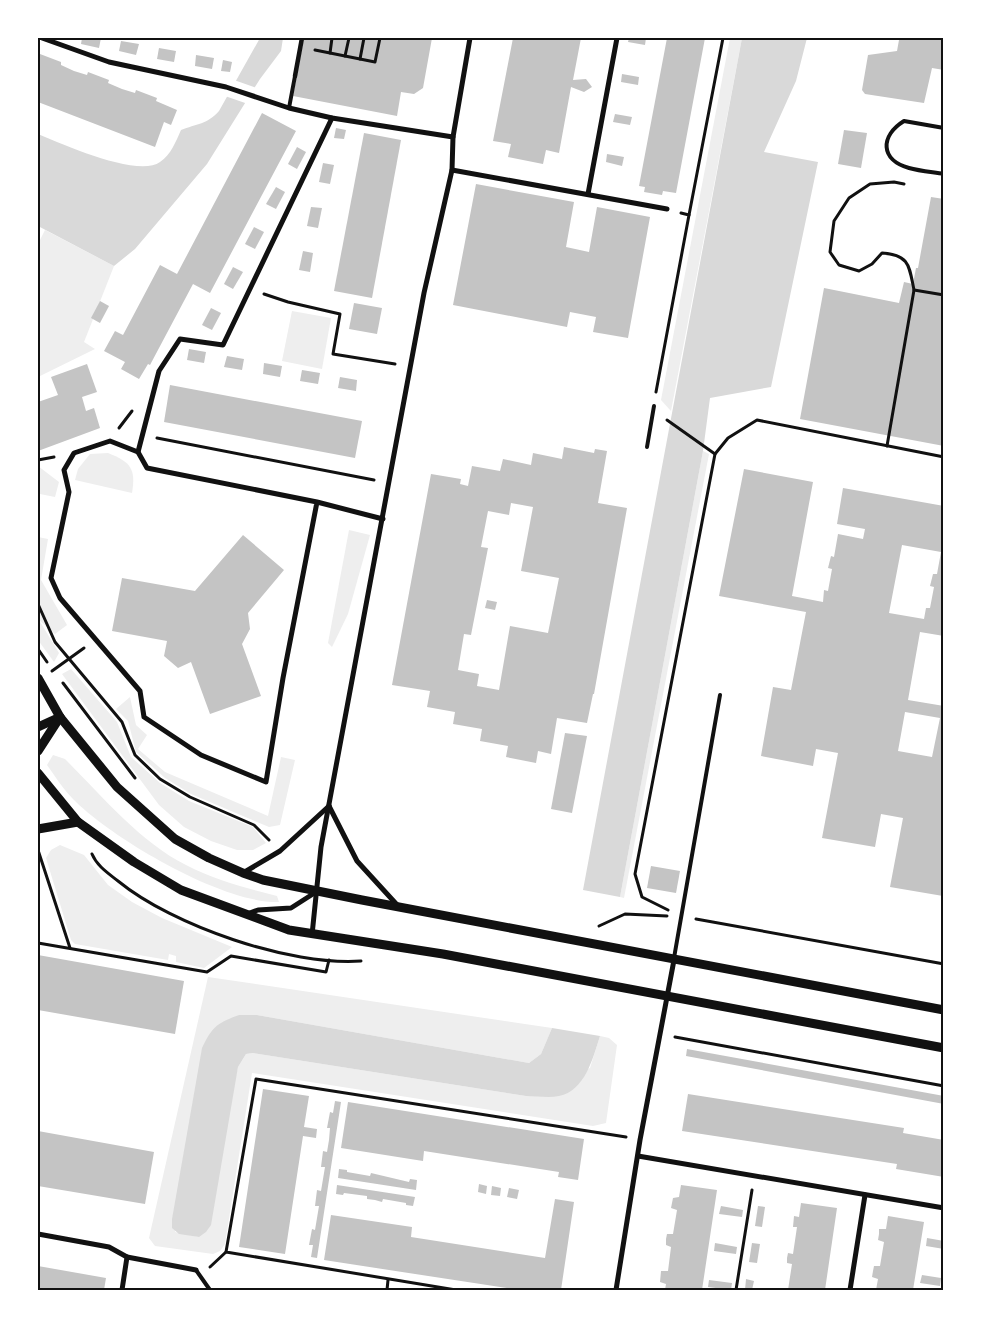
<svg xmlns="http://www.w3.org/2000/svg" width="981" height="1328" viewBox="0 0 981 1328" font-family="'DM Sans',sans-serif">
	<rect width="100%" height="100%" fill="#fff"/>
	<!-- green -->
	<g fill="#eee">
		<path d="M730 38H742L671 411 661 400Z"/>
		<path d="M45 230 114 266 84 342 95 349 38 377V244Z"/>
		<path d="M292 311 331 318 322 369 282 361Z"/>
		<path d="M703 451 709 454 624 898 620 897Z"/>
		<path d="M108 453C131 462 136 469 132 493L75 480 78 469 90 454Z"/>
		<path d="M38 466 59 482 55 497 40 494 38 507Z"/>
		<path d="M349 530 370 535 348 614 332 647 328 643Z"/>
		<path d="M38 537 48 539 41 580 67 625 55 634 39 620 59 653 54 662 38 640Z"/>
		<path d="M71 669 117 722 131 757 160 783 189 801 253 827 266 843 253 850H237L211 841 184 827 159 805 62 674Z"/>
		<path d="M130 697 136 725 147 735 138 749 165 772 268 816 281 757 295 760 280 825 269 827 191 794 165 778 136 752 128 721 116 709Z"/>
		<path d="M53 755 65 759C102 796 140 842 186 865 215 880 246 888 277 896L279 902C223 904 111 838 73 799 63 789 55 776 47 765Z"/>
		<path d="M60 845 84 855 108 885 132 902 162 918 232 947 204 968 176 962V956L169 954 168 960 75 944 71 940 46 858 51 850Z"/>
		<path d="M208 977 552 1028 541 1054 529 1063 257 1015H239L175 1232 199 1237 238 1067 246 1054 253 1053 526 1096 590 1068 600 1036 609 1038 617 1045 606 1123 593 1126 252 1073 225 1244 220 1251 213 1254 155 1246 149 1238Z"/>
	</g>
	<!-- water -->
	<g fill="#d9d9d9">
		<path d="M260 38H283L281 51 260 79 207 164 135 249 114 266 38 226V134C62 144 138 178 160 162 171 155 176 141 181 130 196 124 208 124 219 111Z"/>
		<path d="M742 38H807L796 81 764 152 818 162 771 387 710 398 703 451 620 897 583 890Z"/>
		<path d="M239 1015H257L529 1063 541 1054 552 1028 600 1036C593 1058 585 1091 559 1096 549 1098 537 1096 526 1096L253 1053 246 1054 238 1067 211 1225 206 1232 199 1237 179 1234 172 1228V1219L202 1048C212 1027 217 1023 239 1015Z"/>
	</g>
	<!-- pier -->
	<path fill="#fff" d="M234 80 257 88 248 104 225 96Z"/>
	<!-- building -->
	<g fill="#c4c4c4" fill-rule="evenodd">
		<path d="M82 38H101L99 48 81 44Z"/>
		<path d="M304 38H432L423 88 414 94 401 92 397 116 293 96Z"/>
		<path d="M513 38H581L573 80 586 79 592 87 584 92 571 87 559 153 546 150 543 164 508 157 511 144 493 141Z"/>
		<path d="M629 38H646L645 45 628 42Z"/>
		<path d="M667 38H705L676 193 663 191 662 195 644 192 645 187 639 186Z"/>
		<path d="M890 38H944V70L932 68 924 103 865 94 862 90 868 55 897 51 899 40Z"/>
		<path d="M121 41 139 44 136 55 119 51Z"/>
		<path d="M159 48 176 51 174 62 157 59Z"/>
		<path d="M40 54 61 62V65L74 71 87 75 88 72 109 80 108 83 122 89 135 93 136 90 157 98 156 101 177 110 171 125 164 122 155 147 38 102V56Z"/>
		<path d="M196 55 214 58 212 69 195 66Z"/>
		<path d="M223 60 232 62 230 72 221 71Z"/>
		<path d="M622 74 639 77 638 85 621 82Z"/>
		<path d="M262 113 296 131 210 293 193 284 150 365 148 364 139 379 121 369 125 362 104 351 115 331 123 335 160 265 177 274Z"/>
		<path d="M615 114 632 117 630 125 613 122Z"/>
		<path d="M336 128 346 130 344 139 334 138Z"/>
		<path d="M844 130 867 133 861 168 838 164Z"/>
		<path d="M364 133 401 140 372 298 334 291Z"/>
		<path d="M297 147 306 152 297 169 288 164Z"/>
		<path d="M607 154 624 157 622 166 606 162Z"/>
		<path d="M323 163 334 165 330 184 319 182Z"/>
		<path d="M476 184 574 202 566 247 589 252 597 207 650 217 628 338 593 332 596 317 570 312 567 327 453 305Z"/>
		<path d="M276 187 285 192 276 209 266 204Z"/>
		<path d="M931 197 944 199V446L800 419 824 288 899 303 904 282 913 284 916 268H918Z"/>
		<path d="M311 207 322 208 318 228 307 226Z"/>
		<path d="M254 227 264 232 255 249 245 244Z"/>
		<path d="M303 251 313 253 310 272 299 270Z"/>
		<path d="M233 267 243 272 233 289 224 284Z"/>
		<path d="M100 301 109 306 100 323 91 318Z"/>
		<path d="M354 303 382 308 377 334 349 329Z"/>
		<path d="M211 308 221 313 212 330 202 325Z"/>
		<path d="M189 349 206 352 204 363 187 360Z"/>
		<path d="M227 356 244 359 242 370 224 367Z"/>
		<path d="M264 363 282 366 280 377 263 374Z"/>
		<path d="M87 364 97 392 82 397 86 411 94 408 100 428 38 451V402L58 395 51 377Z"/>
		<path d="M302 370 320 373 318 384 300 381Z"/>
		<path d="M340 377 357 380 356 391 338 388Z"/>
		<path d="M170 385 362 421 355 458 164 422Z"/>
		<path d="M564 447 594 453 595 449 607 451 598 503 627 508 594 694H593L587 723 557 718 551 754 538 751 536 763 506 757 508 746 480 741 482 729 453 724 455 712 427 707 430 691 392 685 431 474 461 479 460 484 468 486 472 466 500 471 503 459 531 465 533 453 562 459ZM511 503 533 507 521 571 559 578 548 633 510 626 499 690 477 686 479 674 458 670 464 634 471 635 488 548 481 547 488 511 509 515Z"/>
		<path d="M744 469 813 482 792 596 823 602 824 590 828 591 832 569 828 568 831 556 834 557 838 534 863 539 865 529 837 524 843 488 944 506V636L920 632 908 700 944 706 943 896 890 887 903 818 881 814 875 847 822 838 838 753 816 749 813 766 761 756 773 687 791 690 806 612 719 596ZM902 545 941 552 937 574H933L930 586 934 587 930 608H926L924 619 889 613ZM905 712 940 718 932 757 898 751Z"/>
		<path d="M243 535 284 570 248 613 250 629 242 644 261 696 210 714 191 662 178 668 164 656 167 641 112 631 122 578 195 591Z"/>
		<path d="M487 600 497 602 495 610 485 608Z"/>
		<path d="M565 733 587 736 572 813 551 809Z"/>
		<path d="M651 866 680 871 676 893 647 888Z"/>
		<path d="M38 955 184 981 175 1034 38 1010Z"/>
		<path d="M687 1049 944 1096V1104L686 1056Z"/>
		<path d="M263 1089 309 1096 304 1127 317 1129 316 1138 303 1136 285 1254 239 1247Z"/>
		<path d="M688 1094 904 1128 903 1133 944 1140V1177L896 1169 897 1164 682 1131Z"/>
		<path d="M335 1101 341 1102 317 1258 311 1257 313 1245H309L312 1229 315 1230 319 1206H315L317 1190 321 1191 325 1167H321L323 1151 327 1152 329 1140 330 1128H327L330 1112 333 1113Z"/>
		<path d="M348 1102 584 1139 578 1180 558 1177 559 1172 424 1151 423 1161 341 1148Z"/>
		<path d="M38 1131 154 1152 145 1204 38 1186Z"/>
		<path d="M339 1169 347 1170V1172L370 1176 371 1173 409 1182 410 1179 417 1180 416 1190 338 1178Z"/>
		<path d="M479 1184 487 1186 486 1194 478 1192Z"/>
		<path d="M337 1185 415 1197 413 1206 406 1205V1203L383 1199 382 1202 375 1200 367 1199V1196L344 1193 343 1195 336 1194Z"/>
		<path d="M681 1185 717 1190 702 1290H665L666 1284 660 1282 661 1271H668L671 1247 666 1245V1239L667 1234H673L677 1210 671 1208 673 1198 679 1197Z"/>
		<path d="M492 1186 501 1188 500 1196 491 1195Z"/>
		<path d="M509 1188 519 1190 517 1199 507 1197Z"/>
		<path d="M555 1199 574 1202 561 1290H519L324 1260 331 1215 412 1227 411 1237 545 1258Z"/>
		<path d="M801 1203 837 1208 825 1290H788L792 1264 787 1263V1258L788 1253 793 1254 797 1227H793L794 1216 799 1217Z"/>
		<path d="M721 1206 743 1210 742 1217 719 1214Z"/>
		<path d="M758 1206 765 1207 762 1227 755 1226Z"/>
		<path d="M888 1216 924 1222 913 1290H876L878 1279 872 1277 873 1271 874 1266H880L884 1242 878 1240 879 1234V1229H886Z"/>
		<path d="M927 1238 944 1241V1249L926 1246Z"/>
		<path d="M715 1243 737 1247 736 1254 714 1251Z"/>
		<path d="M752 1243 760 1244 757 1263 749 1262Z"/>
		<path d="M38 1266 106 1278 104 1290H38Z"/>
		<path d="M922 1275 941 1278 940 1286 920 1283Z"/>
		<path d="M746 1279 754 1281 752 1290H745Z"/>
		<path d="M709 1280 732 1283 731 1290 708 1287Z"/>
	</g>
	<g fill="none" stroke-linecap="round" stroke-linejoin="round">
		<!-- path -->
		<g stroke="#111" stroke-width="3">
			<path d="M315 50 375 62 380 38"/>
			<path d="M330 53 332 38"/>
			<path d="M345 56 349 38"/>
			<path d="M360 59 364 38"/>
			<path d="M904 184 894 182 870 184 849 198 834 221 830 252 839 265 859 271 872 264 882 253C910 255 909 266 914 290"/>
			<path d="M689 215 723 38"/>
			<path d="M264 294 288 302 340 314 333 354 395 364"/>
			<path d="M656 392 689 215 681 213"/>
			<path d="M667 420 715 454 635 874 642 897 668 910"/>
			<path d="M119 428 132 411"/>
			<path d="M157 438 374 480"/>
			<path d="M887 446 914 290 944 295"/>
			<path d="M715 454 728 438 757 420 944 457"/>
			<path d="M38 460 54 457"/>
			<path d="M38 604 55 642 122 722 135 755 160 779 190 797 254 825 269 840"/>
			<path d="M38 649 47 662"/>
			<path d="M52 671 84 648"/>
			<path d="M63 683 135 778"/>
			<path d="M38 850 70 948"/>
			<path d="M92 854C97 866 108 873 118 881 173 926 290 966 361 961"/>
			<path d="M696 919 944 964"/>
			<path d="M599 926 625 914 667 916"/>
			<path d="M38 943 207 972 231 956 326 972 329 960"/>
			<path d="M675 1037 944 1086"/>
			<path d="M210 1267 226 1252"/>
			<path d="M387 1290 388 1280"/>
			<path d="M456 1290 226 1252 256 1079 626 1137"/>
			<path d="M736 1290 752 1190"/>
		</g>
		<!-- service -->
		<g stroke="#111" stroke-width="4">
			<path d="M289 108 295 76"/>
			<path d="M944 128 904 121C880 136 880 160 909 168 920 171 932 172 944 174"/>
			<path d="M647 447 654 406"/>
			<path d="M674 958 720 695"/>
			<path d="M196 1270 210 1290"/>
		</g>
		<!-- pedestrian -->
		<path stroke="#111" stroke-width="4.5" d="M295 76 302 38"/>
		<!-- minor -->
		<g stroke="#111" stroke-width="5">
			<path d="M42 38 109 62 226 87 289 108 332 118 453 137"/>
			<path d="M452 170 667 209"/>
			<path d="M588 194 617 38"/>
			<path d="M138 452 159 371 180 339 223 345 332 118"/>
			<path d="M317 502 283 678 266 782 201 755 144 717 140 691 60 598 51 578 69 492 64 470 74 453 110 441 138 452 147 468 317 502 383 519"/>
			<path d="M329 806 357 861 399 907"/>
			<path d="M243 873 280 851 329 806"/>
			<path d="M247 914 258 910 291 908 316 892"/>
			<path d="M312 935 321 847 424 293 452 170 453 137 470 38"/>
			<path d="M638 1156 944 1208"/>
			<path d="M38 1234 109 1247 127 1257 122 1290"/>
			<path d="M127 1257 196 1270"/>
			<path d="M616 1290 640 1140 674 960"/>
			<path d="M850 1290 865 1195"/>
		</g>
		<!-- tertiary -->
		<g stroke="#111" stroke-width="9">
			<path d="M38 678 60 717 117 787 175 839 209 858 243 873 263 880 362 900 944 1010"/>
			<path d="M38 727 60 717"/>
			<path d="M38 751 60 717"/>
			<path d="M38 773 78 822 134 862 181 890 289 930 443 954 944 1048"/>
			<path d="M38 829 78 822"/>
		</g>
	</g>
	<!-- border -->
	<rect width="981" height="1328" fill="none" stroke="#ffffff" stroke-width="78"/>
	<rect x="39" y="39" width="903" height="1250" fill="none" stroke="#111" stroke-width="2"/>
</svg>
